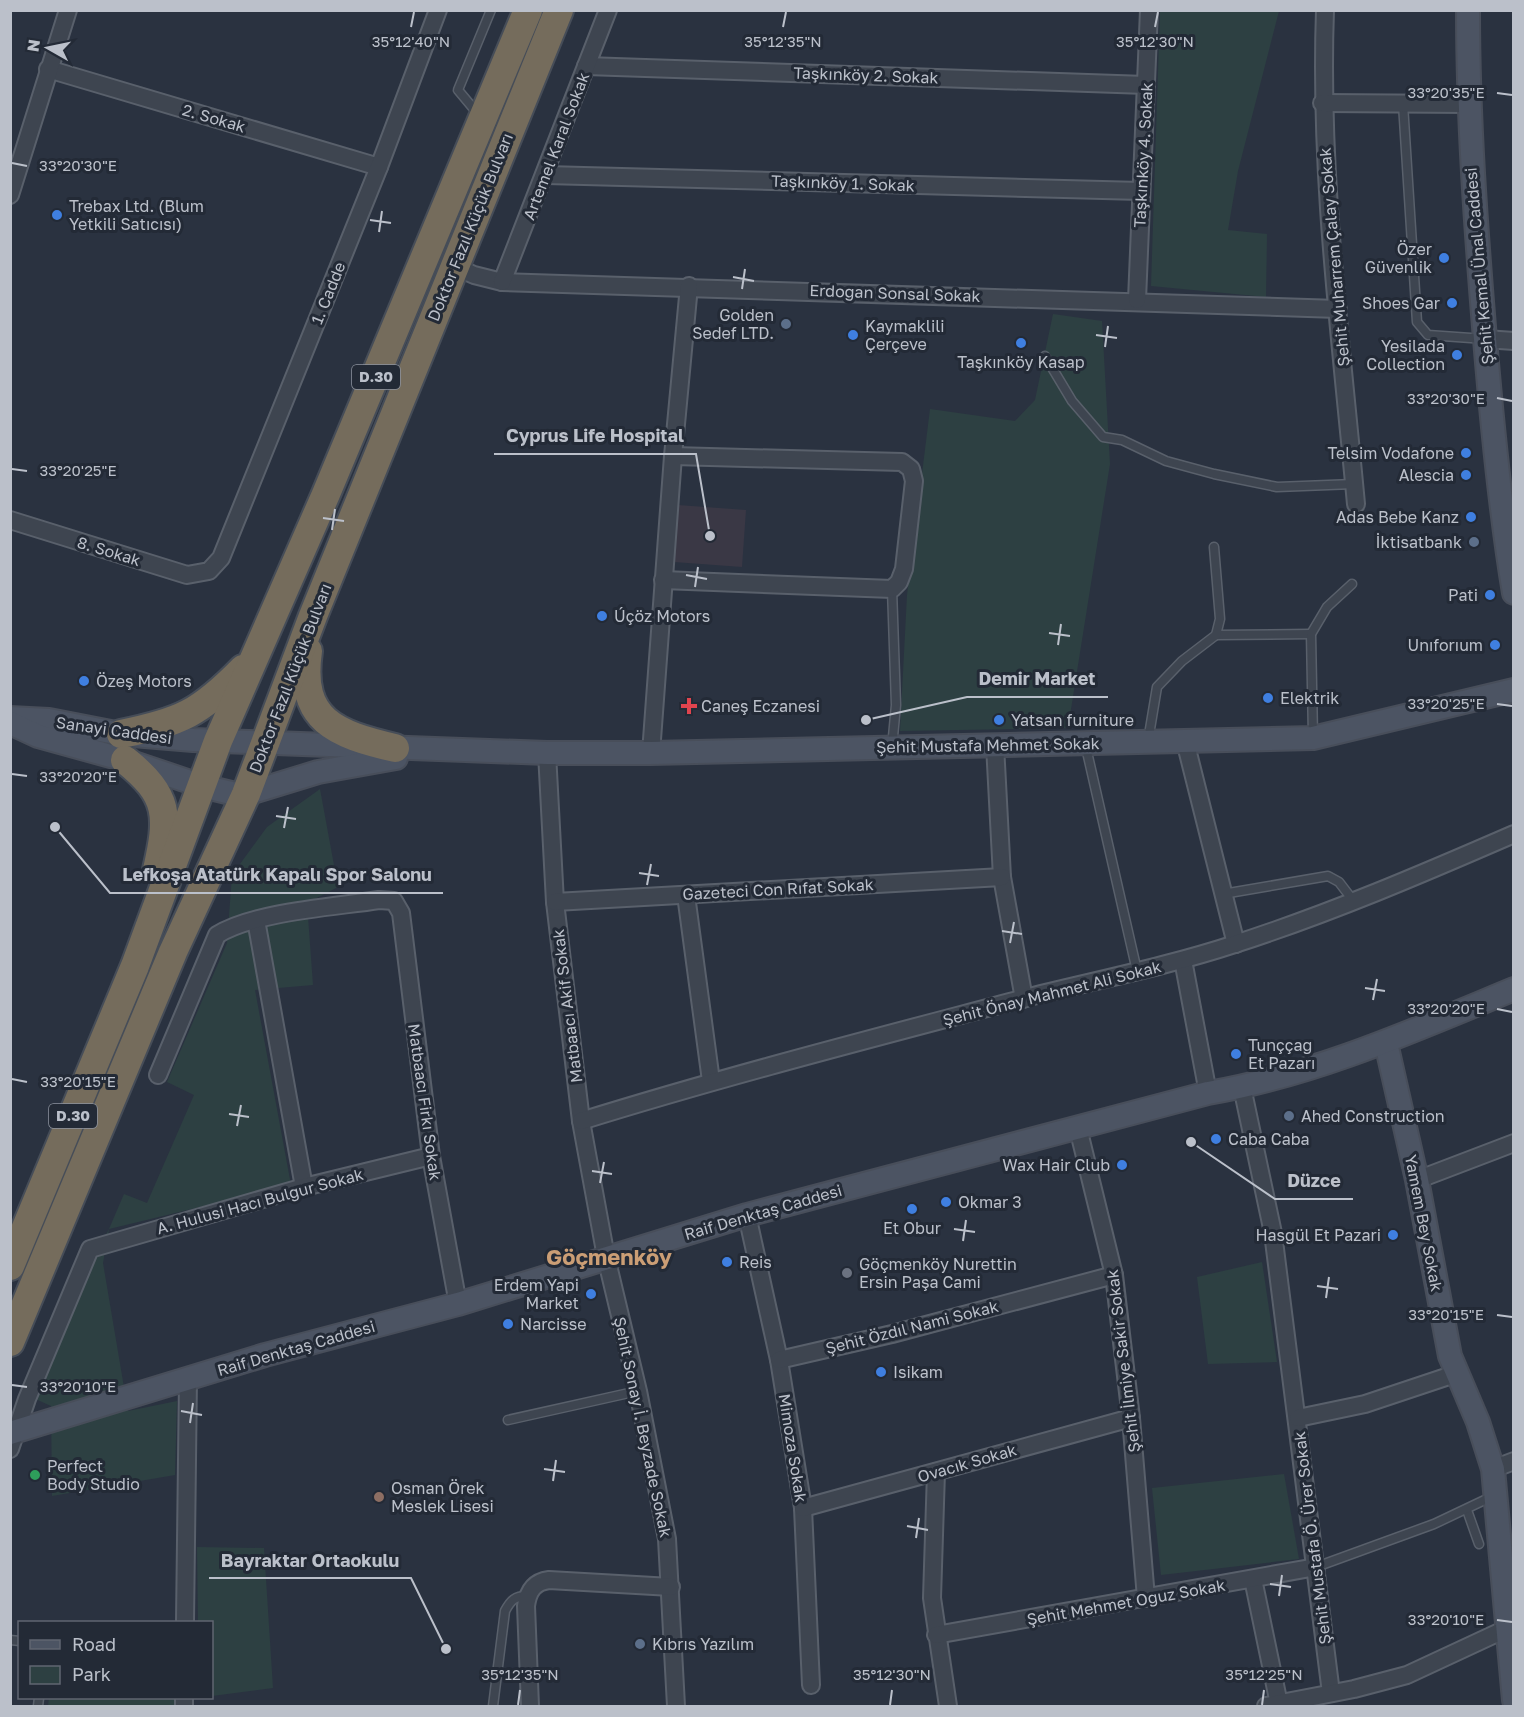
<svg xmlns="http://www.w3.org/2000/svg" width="1524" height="1717" viewBox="0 0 1524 1717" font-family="'Golos Text',sans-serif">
	<rect width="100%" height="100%" fill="#2a3240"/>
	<!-- medical -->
	<path fill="#3a3845" d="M678 505 746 510 742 567 674 562Z"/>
	<!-- green -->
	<g fill="#2d4042">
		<path d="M1160 11H1279L1238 171 1228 230 1267 234 1266 297 1151 286Z"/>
		<path d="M1053 314 1102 321 1110 464 1068 728 900 731 907 595 930 409 1015 421 1035 400Z"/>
		<path d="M320 789 338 887 307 903 313 985 255 990 291 1185 109 1229 103 1263 128 1411 177 1401 175 1475 52 1496 51 1406 20 1392 109 1229 124 1194 147 1203 194 1095 167 1082 227 943 232 875 267 827Z"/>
		<path d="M1262 1262 1277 1362 1208 1364 1197 1277Z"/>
		<path d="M1284 1474 1299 1559 1161 1575 1152 1488Z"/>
		<path d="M197 1547 264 1548 273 1688 212 1696V1622H198Z"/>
		<path d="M49 1698H175V1706H48Z"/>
	</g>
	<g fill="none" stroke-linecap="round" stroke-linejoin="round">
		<!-- lane casing -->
		<g stroke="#59606b" stroke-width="11">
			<g id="lane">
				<path d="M1403 104 1417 322 1428 335 1485 339"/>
				<path d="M478 114 458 90 491 10"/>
				<path d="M1045 356 1072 401 1103 437 1122 440 1166 461 1214 474 1277 487 1354 484"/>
				<path d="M892 589 896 705 892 747"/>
				<path d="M1216 635 1311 634"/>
				<path d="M1313 737 1311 634 1327 607 1352 584"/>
				<path d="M1148 741 1157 687 1182 661 1216 635 1220 619 1214 547"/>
				<path d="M1085 743 1137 971"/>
				<path d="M1223 894 1328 876 1339 882 1355 903"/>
				<path d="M508 1420 638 1391"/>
				<path d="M1467 1510 1479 1544"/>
				<path d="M1316 1567 1434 1524 1493 1496"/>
				<path d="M10 1640 20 1641"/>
				<path d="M38 1706 39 1698"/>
				<path d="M493 1706 505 1611C511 1600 515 1596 527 1596"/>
			</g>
		</g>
		<!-- street casing -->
		<g stroke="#59606b" stroke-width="20">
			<g id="street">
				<path d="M1325 10C1319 176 1341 340 1356 504"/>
				<path d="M586 66 1146 85"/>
				<path d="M48 69 379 167"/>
				<path d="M1322 103 1468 104"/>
				<path d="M546 175 1141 191"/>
				<path d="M10 195 68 10"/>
				<path d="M454 266 474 275 502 282 1338 309"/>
				<path d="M502 282 608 10"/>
				<path d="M1137 300 1149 10"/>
				<path d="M1485 339 1514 341"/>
				<path d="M10 520 187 575 209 571 221 558 379 167 438 10"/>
				<path d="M663 580 892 589 899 582 904 569 914 481 911 469 902 462 673 456"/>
				<path d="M1185 741 1236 944"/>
				<path d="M995 745 1002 877 1024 999"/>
				<path d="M547 753 555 902 581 1121 606 1257 638 1391 667 1539 676 1706"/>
				<path d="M651 753 673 456 689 286"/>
				<path d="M686 895 711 1081"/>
				<path d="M555 902 1002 877"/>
				<path d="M256 920 304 1187"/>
				<path d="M1183 960 1208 1093"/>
				<path d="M158 1075 217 935C253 912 334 907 379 900L394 901 401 913 431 1156 458 1304"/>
				<path d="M1242 1087 1273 1233 1331 1693"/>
				<path d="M581 1121C726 1076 874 1038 1021 999 1092 981 1165 967 1235 944 1331 913 1422 874 1514 834"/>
				<path d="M1078 1128 1114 1275 1131 1418 1146 1598"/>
				<path d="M1417 1180 1514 1143"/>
				<path d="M747 1215 779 1360 803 1508 811 1685"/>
				<path d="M779 1360 892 1334 1114 1275"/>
				<path d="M1298 1418 1365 1404 1458 1373"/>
				<path d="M10 1449 27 1399 90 1249 304 1187 431 1156"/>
				<path d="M1493 1469 1514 1461"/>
				<path d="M936 1472 932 1598 948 1706"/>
				<path d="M803 1508 1131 1418"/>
				<path d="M1253 1579 1279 1704"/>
				<path d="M185 1622 188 1379"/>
				<path d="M936 1635 1316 1567"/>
				<path d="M184 1706V1698"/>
				<path d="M530 1706 526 1606C528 1591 534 1582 549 1580L671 1587"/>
				<path d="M1266 1706 1354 1689 1407 1675 1508 1628"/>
			</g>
		</g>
		<!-- secondary casing -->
		<g stroke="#484e5a" stroke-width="26">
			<g id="secondary">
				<path d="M1468 10C1468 121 1476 229 1485 339 1492 424 1500 508 1514 593"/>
				<path d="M10 718 49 720 121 734 193 740 547 753H651L1313 738 1514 690"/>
				<path d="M10 723 38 736 125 760 202 786 231 793 246 794 318 772 396 758"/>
				<path d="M1386 1043 1417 1180 1450 1356 1478 1422 1493 1469 1514 1700"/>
				<path d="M10 1433 265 1355 458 1304 747 1215 1208 1093C1314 1075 1415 1030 1514 989"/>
			</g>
		</g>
		<!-- highway casing -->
		<g stroke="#464d58" stroke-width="32">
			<g id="highway">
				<path d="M308 651C298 721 336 734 395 748"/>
				<path d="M121 734C181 722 200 713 243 669"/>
				<path d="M125 760C170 796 169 816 157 870"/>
				<path d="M10 1266 135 966 218 741 326 494 528 10"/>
				<path d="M10 1342 173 952 246 794 313 616 559 10"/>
			</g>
		</g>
		<!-- lane -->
		<use href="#lane" stroke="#3e4550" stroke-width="8"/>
		<!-- street -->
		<use href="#street" stroke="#3e4550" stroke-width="16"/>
		<!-- secondary -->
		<use href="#secondary" stroke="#4c5463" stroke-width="22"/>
		<!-- highway -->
		<use href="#highway" stroke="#756c5c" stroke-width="28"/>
	</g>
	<!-- ticks -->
	<path fill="none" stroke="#bbc0ca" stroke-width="2" d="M411 27 414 12M783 27 786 12M1155 27 1158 12M1497 93 1512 95M12 163 27 166M370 220 391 223M379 232 382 211M733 277 754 281M742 289 745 269M1096 335 1117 338M1105 347 1108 326M1497 398 1512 401M12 469 27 471M323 518 344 521M332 530 335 509M686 575 707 579M695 587 698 567M1049 633 1070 636M1058 645 1061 624M1497 704 1512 706M12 774 27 776M276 816 296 819M284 828 288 807M639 873 659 876M647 885 651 864M1002 931 1022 934M1010 943 1014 922M1365 988 1385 991M1373 1000 1377 979M1497 1009 1512 1012M12 1079 27 1082M229 1114 249 1117M237 1126 241 1105M592 1171 612 1174M600 1183 604 1162M954 1229 975 1232M963 1241 966 1220M1317 1286 1338 1289M1326 1298 1329 1277M1497 1315 1512 1317M12 1385 27 1387M181 1411 202 1415M190 1423 193 1403M544 1469 565 1472M553 1481 556 1460M907 1526 928 1530M916 1538 919 1518M1270 1584 1291 1587M1279 1596 1282 1575M1497 1620 1512 1622M518 1705 520 1690M890 1705 892 1690M1262 1705 1264 1690"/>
	<!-- markers -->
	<g fill="#3f7fe0" stroke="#232a36" stroke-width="2">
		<circle cx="57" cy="215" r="6"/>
		<circle cx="1444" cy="258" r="6"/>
		<circle cx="1452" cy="303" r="6"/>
		<circle cx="853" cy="335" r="6"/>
		<circle cx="1021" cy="343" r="6"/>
		<circle cx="1457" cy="355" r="6"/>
		<circle cx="1466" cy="453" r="6"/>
		<circle cx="1466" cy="475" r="6"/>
		<circle cx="1471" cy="517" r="6"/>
		<circle cx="1490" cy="595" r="6"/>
		<circle cx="602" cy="616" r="6"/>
		<circle cx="1495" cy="645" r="6"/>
		<circle cx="84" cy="681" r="6"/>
		<circle cx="1268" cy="698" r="6"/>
		<circle cx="999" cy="720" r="6"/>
		<circle cx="1236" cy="1054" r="6"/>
		<circle cx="1216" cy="1139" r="6"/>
		<circle cx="1122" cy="1165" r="6"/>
		<circle cx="946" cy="1202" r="6"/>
		<circle cx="912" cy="1209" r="6"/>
		<circle cx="1393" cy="1235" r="6"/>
		<circle cx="727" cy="1262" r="6"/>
		<circle cx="591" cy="1294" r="6"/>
		<circle cx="508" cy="1324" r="6"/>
		<circle cx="881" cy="1372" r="6"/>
	</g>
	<g fill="#5c6f8a" stroke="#232a36" stroke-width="2">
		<circle cx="786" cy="324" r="6"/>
		<circle cx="1474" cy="542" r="6"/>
		<circle cx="1289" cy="1116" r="6"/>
		<circle cx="640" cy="1644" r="6"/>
	</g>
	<path fill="#e0444e" stroke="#232a36" stroke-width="2" d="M686 697h6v6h6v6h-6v6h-6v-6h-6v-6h6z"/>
	<circle fill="#6b7280" stroke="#232a36" stroke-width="2" cx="847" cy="1273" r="6"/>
	<circle fill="#2e9e5b" stroke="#232a36" stroke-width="2" cx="35" cy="1475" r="6"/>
	<circle fill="#8d6e63" stroke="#232a36" stroke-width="2" cx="379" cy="1497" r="6"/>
	<g text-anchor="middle" stroke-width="6" stroke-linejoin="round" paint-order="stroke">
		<!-- shield labels -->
		<g fill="#232a36" stroke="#8d939e" stroke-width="1.5">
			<rect x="352" y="365" width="48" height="24" rx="4.5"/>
			<rect x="49" y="1104" width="48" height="24" rx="4.5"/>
		</g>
		<g font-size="15" font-weight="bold" fill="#bbc0ca">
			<text x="376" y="382">D.30</text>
			<text x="73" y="1121">D.30</text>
		</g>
		<!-- street labels -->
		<g font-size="16" fill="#bbc0ca" stroke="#232a36">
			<text transform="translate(866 75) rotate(2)" y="6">Taşkınköy 2. Sokak</text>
			<text transform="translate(214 118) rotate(16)" y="6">2. Sokak</text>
			<text transform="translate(556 146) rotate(-69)" y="6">Artemel Karal Sokak</text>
			<text transform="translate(1143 155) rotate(-87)" y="6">Taşkınköy 4. Sokak</text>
			<text transform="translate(843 183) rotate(2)" y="6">Taşkınköy 1. Sokak</text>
			<text transform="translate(470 227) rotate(-68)" y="6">Doktor Fazıl Küçük Bulvarı</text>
			<text transform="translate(1334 257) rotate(-95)" y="6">Şehit Muharrem Çalay Sokak</text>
			<text transform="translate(1479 266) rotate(-95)" y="6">Şehit Kemal Ünal Caddesi</text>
			<text transform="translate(328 293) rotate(-68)" y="6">1. Cadde</text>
			<text transform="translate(895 293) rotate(2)" y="6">Erdoğan Sonsal Sokak</text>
			<text transform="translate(109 551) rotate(17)" y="6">8. Sokak</text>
			<text transform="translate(290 678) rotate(-69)" y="6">Doktor Fazıl Küçük Bulvarı</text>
			<text transform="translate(114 730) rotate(8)" y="6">Sanayi Caddesi</text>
			<text transform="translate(988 745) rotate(-1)" y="6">Şehit Mustafa Mehmet Sokak</text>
			<text transform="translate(778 889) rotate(-3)" y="6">Gazeteci Con Rıfat Sokak</text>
			<text transform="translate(1052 993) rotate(-14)" y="6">Şehit Önay Mahmet Ali Sokak</text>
			<text transform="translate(567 1006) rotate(-97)" y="6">Matbaacı Akif Sokak</text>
			<text transform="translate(425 1102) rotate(82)" y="6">Matbaacı Firkı Sokak</text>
			<text transform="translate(260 1201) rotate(-15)" y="6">A. Hulusi Hacı Bulgur Sokak</text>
			<text transform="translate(763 1212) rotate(-16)" y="6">Raif Denktaş Caddesi</text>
			<text transform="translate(1424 1223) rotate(79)" y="6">Yamem Bey Sokak</text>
			<text transform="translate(912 1327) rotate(-14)" y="6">Şehit Özdıl Nami Sokak</text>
			<text transform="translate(296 1348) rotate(-16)" y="6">Raif Denktaş Caddesi</text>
			<text transform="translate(1123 1361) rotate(-97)" y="6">Şehit İlmiye Sakir Sokak</text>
			<text transform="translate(643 1427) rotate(78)" y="6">Şehit Sonay İ. Beyzade Sokak</text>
			<text transform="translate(793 1448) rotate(81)" y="6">Mimoza Sokak</text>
			<text transform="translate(967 1463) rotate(-16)" y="6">Ovacık Sokak</text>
			<text transform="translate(1312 1538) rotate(-97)" y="6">Şehit Mustafa Ö. Ürer Sokak</text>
			<text transform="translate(1126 1602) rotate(-10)" y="6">Şehit Mehmet Oğuz Sokak</text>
		</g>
		<!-- poi labels -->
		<g font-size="16" fill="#bbc0ca" stroke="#232a36" text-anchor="start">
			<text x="69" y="212">Trebax Ltd. (Blum<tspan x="69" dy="18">Yetkili Satıcısı)</tspan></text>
			<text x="1432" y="255" text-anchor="end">Özer<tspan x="1432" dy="18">Güvenlik</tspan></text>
			<text x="1440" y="309" text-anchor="end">Shoes Gar</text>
			<text x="774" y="321" text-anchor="end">Golden<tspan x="774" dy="18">Sedef LTD.</tspan></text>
			<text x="865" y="332">Kaymaklili<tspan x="865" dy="18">Çerçeve</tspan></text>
			<text x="1445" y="352" text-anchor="end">Yesilada<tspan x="1445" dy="18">Collection</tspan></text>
			<text x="1021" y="368" text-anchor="middle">Taşkınköy Kasap</text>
			<text x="1454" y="459" text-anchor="end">Telsim Vodafone</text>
			<text x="1454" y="481" text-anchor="end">Alescia</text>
			<text x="1459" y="523" text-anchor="end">Adas Bebe Kanz</text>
			<text x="1462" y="548" text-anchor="end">İktisatbank</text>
			<text x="1478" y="601" text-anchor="end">Pati</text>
			<text x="614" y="622">Úçöz Motors</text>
			<text x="1483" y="651" text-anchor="end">Unıforıum</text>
			<text x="96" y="687">Özeş Motors</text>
			<text x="1280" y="704">Elektrik</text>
			<text x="701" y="712">Caneş Eczanesi</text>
			<text x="1011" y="726">Yatsan furniture</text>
			<text x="1248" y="1051">Tunççağ<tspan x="1248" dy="18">Et Pazarı</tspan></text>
			<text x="1301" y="1122">Ahed Construction</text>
			<text x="1228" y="1145">Caba Caba</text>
			<text x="1110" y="1171" text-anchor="end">Wax Hair Club</text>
			<text x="958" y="1208">Okmar 3</text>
			<text x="912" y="1234" text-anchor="middle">Et Obur</text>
			<text x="1381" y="1241" text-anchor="end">Hasgül Et Pazari</text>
			<text x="739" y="1268">Reis</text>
			<text x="859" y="1270">Göçmenköy Nurettin<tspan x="859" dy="18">Ersin Paşa Cami</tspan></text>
			<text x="579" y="1291" text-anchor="end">Erdem Yapi<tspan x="579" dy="18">Market</tspan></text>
			<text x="520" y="1330">Narcisse</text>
			<text x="893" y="1378">Isikam</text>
			<text x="47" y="1472">Perfect<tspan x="47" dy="18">Body Studio</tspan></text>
			<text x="391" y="1494">Osman Örek<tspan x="391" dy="18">Meslek Lisesi</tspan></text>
			<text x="652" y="1650">Kıbrıs Yazılım</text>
		</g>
		<!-- district labels -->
		<g font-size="22" font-weight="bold" fill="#cb9e75" stroke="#232a36">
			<text x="609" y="1265">Göçmenköy</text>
		</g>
	</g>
	<g font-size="15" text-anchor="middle" fill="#bbc0ca" stroke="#232a36" stroke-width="6" stroke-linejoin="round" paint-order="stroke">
		<text x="411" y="47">35°12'40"N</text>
		<text x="783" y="47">35°12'35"N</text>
		<text x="1155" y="47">35°12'30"N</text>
		<text x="1446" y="98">33°20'35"E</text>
		<text x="78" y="171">33°20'30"E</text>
		<text x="1446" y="404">33°20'30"E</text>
		<text x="78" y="476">33°20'25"E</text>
		<text x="1446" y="709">33°20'25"E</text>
		<text x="78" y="782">33°20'20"E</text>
		<text x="1446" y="1014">33°20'20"E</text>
		<text x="78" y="1087">33°20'15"E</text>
		<text x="1446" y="1320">33°20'15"E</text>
		<text x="78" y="1392">33°20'10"E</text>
		<text x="1446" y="1625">33°20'10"E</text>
		<text x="520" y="1680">35°12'35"N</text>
		<text x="892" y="1680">35°12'30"N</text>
		<text x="1264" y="1680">35°12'25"N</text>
	</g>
	<!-- callouts -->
	<path fill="none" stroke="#bbc0ca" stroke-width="2" d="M710 536L696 454H494M866 720L967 697H1108M55 827L110 893H443M1191 1142L1275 1199H1353M446 1649L411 1578H209"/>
	<g fill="#bbc0ca" stroke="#232a36" stroke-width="2">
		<circle cx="710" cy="536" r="6"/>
		<circle cx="866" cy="720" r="6"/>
		<circle cx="55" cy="827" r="6"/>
		<circle cx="1191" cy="1142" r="6"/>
		<circle cx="446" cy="1649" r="6"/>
	</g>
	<g font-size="18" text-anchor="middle" font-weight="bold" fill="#bbc0ca" stroke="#232a36" stroke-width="6" stroke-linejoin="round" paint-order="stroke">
		<text x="595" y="442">Cyprus Life Hospital</text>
		<text x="1037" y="685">Demir Market</text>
		<text x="277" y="881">Lefkoşa Atatürk Kapalı Spor Salonu</text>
		<text x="1314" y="1187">Düzce</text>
		<text x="310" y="1567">Bayraktar Ortaokulu</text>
	</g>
	<!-- border -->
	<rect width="1524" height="1717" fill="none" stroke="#bbc0ca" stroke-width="24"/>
	<!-- legend -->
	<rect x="18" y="1621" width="195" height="78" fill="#232a36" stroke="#606671" stroke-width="1.5"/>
	<rect x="30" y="1640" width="30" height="9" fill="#4c5463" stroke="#606671" stroke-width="1.5"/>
	<text x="72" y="1651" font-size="18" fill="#bbc0ca">Road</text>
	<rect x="30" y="1666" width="30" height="18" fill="#2d4042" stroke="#606671" stroke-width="1.5"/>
	<text x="72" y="1681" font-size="18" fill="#bbc0ca">Park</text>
	<!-- north arrow -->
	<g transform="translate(48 48) rotate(279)" stroke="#232a36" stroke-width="4.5" paint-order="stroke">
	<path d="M0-4.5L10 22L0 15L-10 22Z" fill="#bbc0ca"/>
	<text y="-9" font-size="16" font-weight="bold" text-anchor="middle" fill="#bbc0ca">N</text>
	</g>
</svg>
